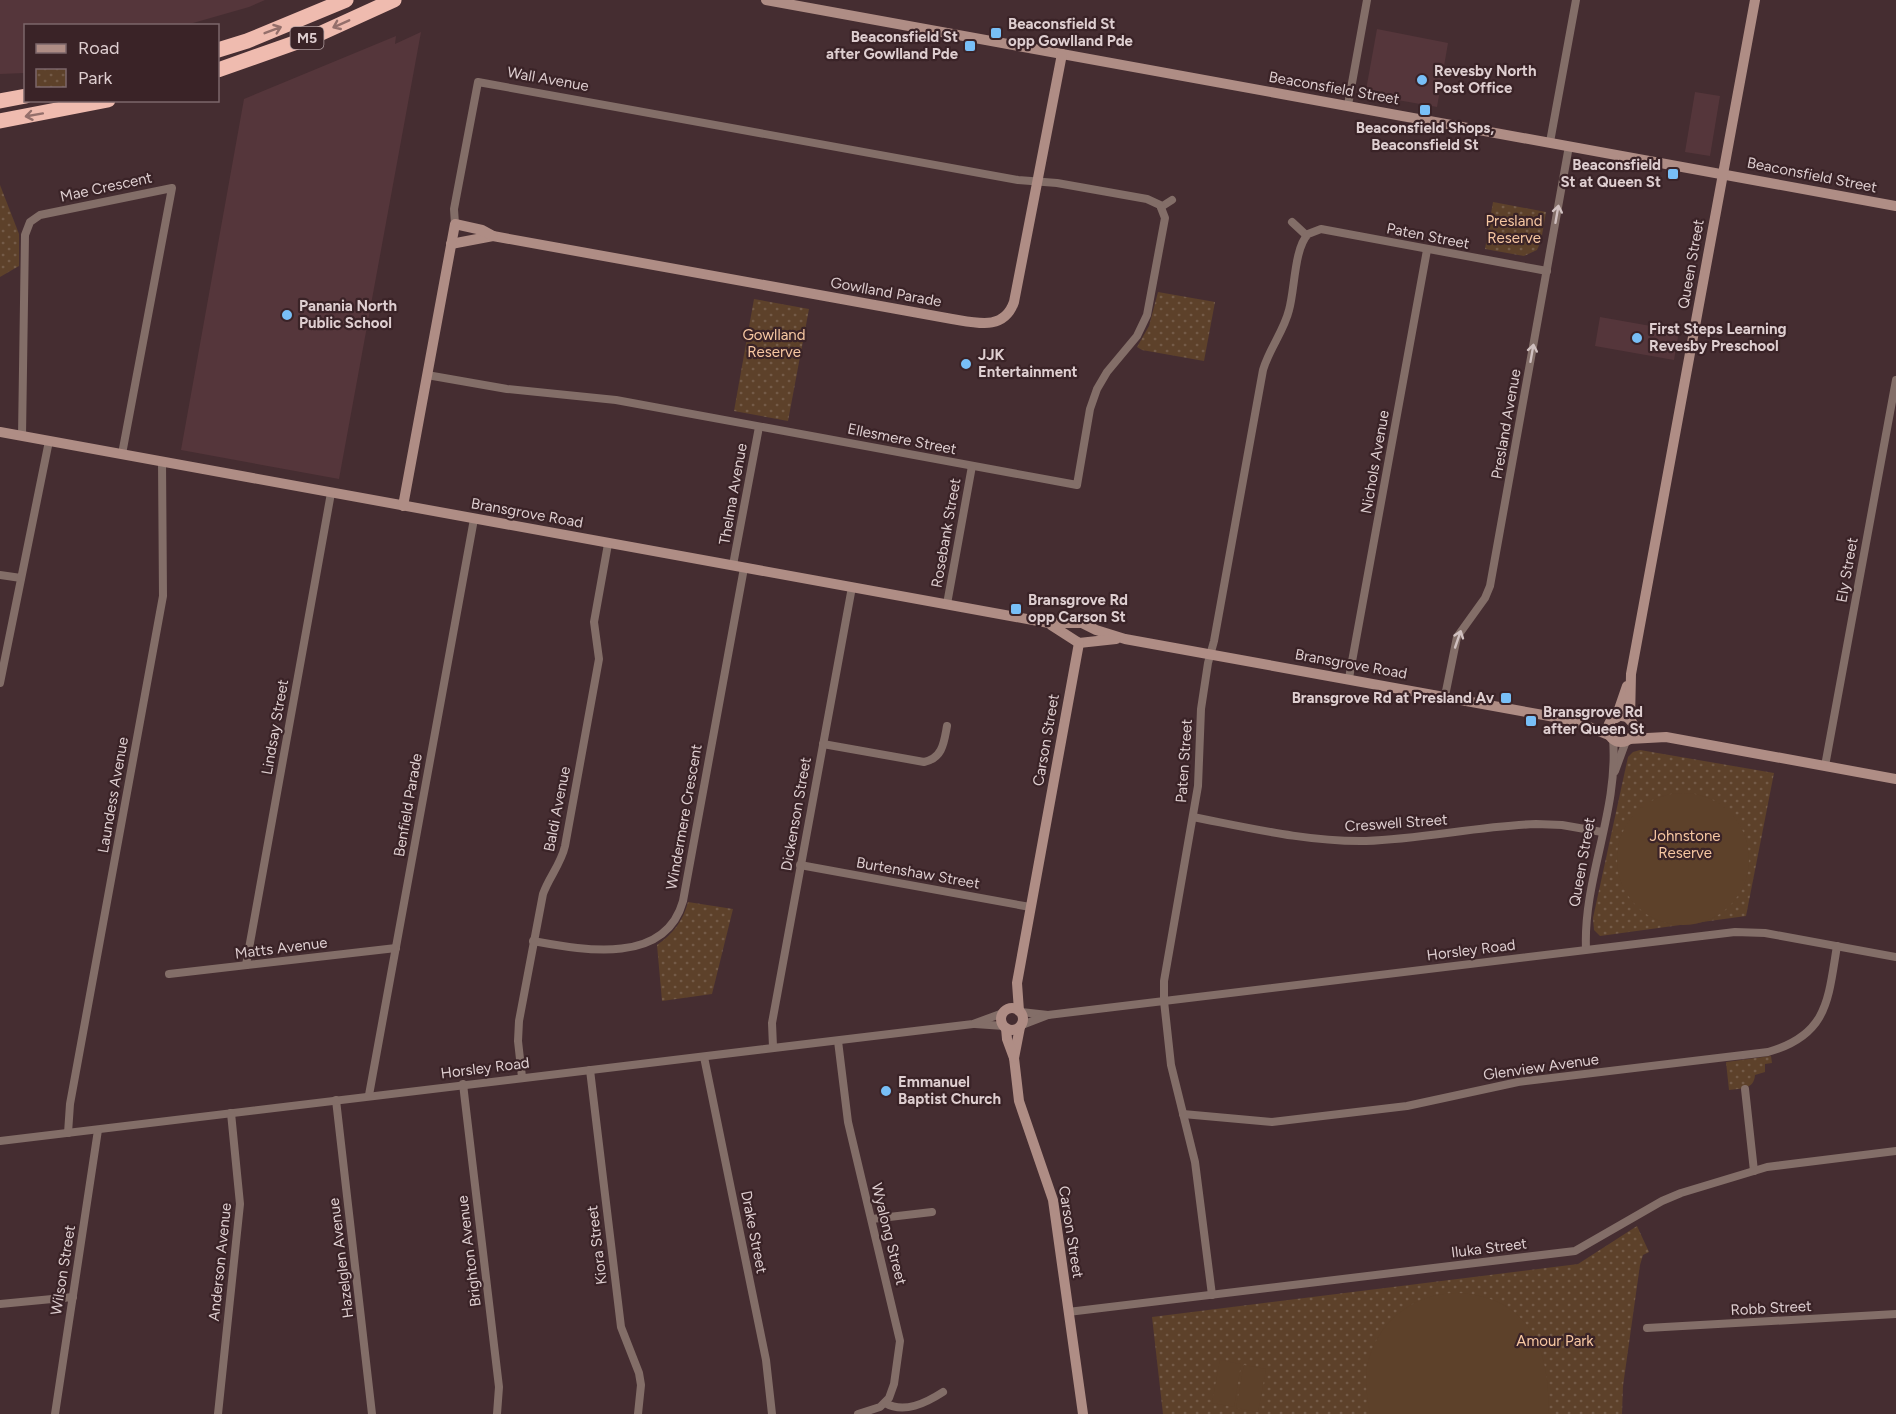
<svg xmlns="http://www.w3.org/2000/svg" width="1896" height="1414" viewBox="0 0 1896 1414" font-family="Figtree,sans-serif">
	<defs>
		<pattern id="park-dots" width="8" height="8" patternUnits="userSpaceOnUse" patternTransform="scale(1.5)"><rect width="8" height="8" fill="#5d412a"/><path d="M2 2h.1M6 6h.1" fill="none" stroke="#745b48" stroke-width="1.8" stroke-linecap="round"/></pattern>
	</defs>
	<rect width="100%" height="100%" fill="#452d31"/>
	<!-- built -->
	<g fill="#55363b">
		<path d="M0 0H265L249 7 186 25 26 26 25 73 0 74Z"/>
		<path d="M1377 29 1448 43 1437 107 1369 95 1366 90Z"/>
		<path d="M421 32 339 479 181 450 244 99 396 36 395 44Z"/>
		<path d="M1695 92 1720 96 1710 156 1685 152Z"/>
		<path d="M1600 317 1679 331 1674 360 1595 346Z"/>
	</g>
	<!-- park -->
	<g fill="url(#park-dots)">
		<path d="M0 185 19 234V266L0 277Z"/>
		<path d="M1493 202 1546 212 1541 241 1537 250 1524 256 1485 249Z"/>
		<path d="M1158 292 1215 302 1204 361 1142 350 1137 347 1149 326Z"/>
		<path d="M754 299 809 309 788 421 734 411Z"/>
		<path d="M1640 750 1774 773 1746 916 1600 936 1594 930 1593 918 1628 757 1633 752Z"/>
		<path d="M688 902 733 909 712 994 662 1001 657 945C673 934 683 921 688 902Z"/>
		<path d="M1771 1056 1772 1063 1765 1064V1072L1755 1075C1754 1090 1741 1088 1729 1090L1726 1062Z"/>
		<path d="M1637 1226 1649 1252 1643 1255 1640 1265 1623 1386 1622 1414H1163L1152 1317 1578 1264Z"/>
	</g>
	<!-- pitch -->
	<g fill="#5d412a">
		<circle cx="1683" cy="859" r="66"/>
		<path d="M1457 1293C1529 1296 1551 1350 1548 1414H1370C1367 1399 1365 1382 1367 1367 1375 1323 1413 1293 1457 1293Z"/>
		<path d="M1220 1360 1241 1364 1234 1407 1212 1403Z"/>
		<path d="M1244 1365 1266 1369 1258 1412 1236 1408Z"/>
	</g>
	<g fill="none" stroke-linecap="round" stroke-linejoin="round">
		<!-- street -->
		<g stroke="#836e68" stroke-width="8">
			<path d="M1348 105 1367 0"/>
			<path d="M1550 142 1576 0"/>
			<path d="M1161 207 1172 200"/>
			<path d="M1292 222 1306 235"/>
			<path d="M427 375 507 389 616 400 1077 485 1090 409 1097 389 1107 372 1137 336 1147 315 1165 218 1160 205 1147 199 1057 183 1018 180 478 82 454 209 455 224"/>
			<path d="M22 436 25 235 30 222 40 215 172 188 122 454"/>
			<path d="M733 565 759 427"/>
			<path d="M0 575 21 578"/>
			<path d="M947 604 972 466"/>
			<path d="M1349 678 1427 250"/>
			<path d="M0 683 49 441"/>
			<path d="M1445 696 1457 637 1485 598 1490 586 1569 146"/>
			<path d="M823 744 924 762C943 758 944 742 947 726"/>
			<path d="M1825 766 1896 380"/>
			<path d="M1615 771 1626 741"/>
			<path d="M1193 817C1250 828 1308 842 1366 841 1423 839 1479 826 1536 824L1562 825 1602 832"/>
			<path d="M800 865 1030 907"/>
			<path d="M533 941C583 950 665 966 683 901L744 568"/>
			<path d="M1586 949C1583 879 1619 810 1613 739"/>
			<path d="M246 965 331 493"/>
			<path d="M169 974 396 948"/>
			<path d="M1021 1012 1048 1015"/>
			<path d="M975 1024 1004 1026"/>
			<path d="M1022 1025 1048 1015 1735 932 1765 933 1896 957"/>
			<path d="M838 1041 848 1122 900 1341 894 1384 889 1398 880 1407 858 1414"/>
			<path d="M773 1047 772 1023 852 587"/>
			<path d="M704 1057 766 1360 772 1414"/>
			<path d="M590 1070 621 1327 639 1373 641 1385 638 1414"/>
			<path d="M522 1077 518 1041 519 1021 543 894C549 877 561 864 565 846L599 659 594 622 608 544"/>
			<path d="M463 1084 499 1387 497 1414"/>
			<path d="M1745 1089 1754 1171"/>
			<path d="M369 1095 474 519"/>
			<path d="M336 1100 372 1414"/>
			<path d="M1183 1114 1272 1122 1407 1106 1518 1082 1768 1052C1828 1035 1828 1000 1837 946"/>
			<path d="M68 1133 70 1104 163 596 162 461"/>
			<path d="M0 1141 973 1024 1003 1013"/>
			<path d="M872 1219 932 1212"/>
			<path d="M1212 1295 1195 1162 1171 1065 1164 1001V981L1198 786 1201 709 1208 663 1214 641 1263 370C1269 349 1284 331 1289 310 1295 289 1294 249 1308 234L1321 229 1547 271"/>
			<path d="M0 1304 73 1297"/>
			<path d="M1068 1312 1575 1251 1662 1201 1681 1193 1767 1167 1896 1151"/>
			<path d="M1647 1328 1896 1314"/>
			<path d="M885 1403C904 1414 926 1403 943 1392"/>
			<path d="M55 1414 98 1130"/>
			<path d="M218 1414 240 1204 231 1113"/>
		</g>
		<!-- secondary -->
		<g stroke="#af8d85" stroke-width="10">
			<path d="M766 0 1896 206"/>
			<path d="M451 244 493 236 952 319C977 323 1004 331 1014 302L1062 54"/>
			<path d="M0 432 1049 623H1082L1096 630 1125 639 1571 720 1609 735"/>
			<path d="M403 506 455 224 482 230 493 236"/>
			<path d="M1051 625 1079 643 1116 639"/>
			<circle cx="1621" cy="729" r="13"/>
			<path d="M1616 718 1627 686"/>
			<path d="M1630 720 1631 674 1755 0"/>
			<path d="M1629 739 1666 737 1896 779"/>
			<circle cx="1012" cy="1019" r="11"/>
			<path d="M1019 1011 1017 983 1079 643"/>
			<path d="M1020 1027 1014 1058 1019 1101 1053 1200 1083 1414"/>
			<path d="M1006 1028 1007 1039 1014 1058"/>
		</g>
		<!-- highway -->
		<g stroke="#efbbaf" stroke-width="15">
			<path d="M218 50 247 41 346 0"/>
			<path d="M218 70 317 35 394 0"/>
			<path d="M0 101 26 96"/>
			<path d="M0 121 108 100"/>
		</g>
	</g>
	<!-- one-way arrows -->
	<defs><path id="oneway-shaft" d="M-6 0H5M1.5-3L5.5 0L1.5 3" fill="none" stroke-width="1.6" stroke-linecap="round" stroke-linejoin="round" transform="scale(1.5)"/></defs>
	<g stroke="#946f6b">
		<use href="#oneway-shaft" transform="translate(341 24) rotate(156)"/>
		<use href="#oneway-shaft" transform="translate(273 30) rotate(-21)"/>
		<use href="#oneway-shaft" transform="translate(34 115) rotate(170)"/>
	</g>
	<g stroke="#d0c0c0">
		<use href="#oneway-shaft" transform="translate(1557 214) rotate(-80)"/>
		<use href="#oneway-shaft" transform="translate(1532 353) rotate(-80)"/>
		<use href="#oneway-shaft" transform="translate(1458 639) rotate(-71)"/>
	</g>
	<!-- markers -->
	<g fill="#78bff7" stroke="#3a2327" stroke-width="2">
		<rect x="990" y="27" width="12" height="12" rx="3"/>
		<rect x="964" y="40" width="12" height="12" rx="3"/>
		<circle cx="1422" cy="80" r="6"/>
		<rect x="1419" y="104" width="12" height="12" rx="3"/>
		<rect x="1667" y="168" width="12" height="12" rx="3"/>
		<circle cx="287" cy="315" r="6"/>
		<circle cx="1637" cy="338" r="6"/>
		<circle cx="966" cy="364" r="6"/>
		<rect x="1010" y="603" width="12" height="12" rx="3"/>
		<rect x="1500" y="692" width="12" height="12" rx="3"/>
		<rect x="1525" y="715" width="12" height="12" rx="3"/>
		<circle cx="886" cy="1091" r="6"/>
	</g>
	<g text-anchor="middle" stroke-width="4.5" stroke-linejoin="round" paint-order="stroke">
		<!-- shield labels -->
		<rect fill="#3a2327" stroke="#ad9b9d" stroke-width="1.5" x="290.5" y="27" width="33" height="22" rx="4.5"/>
		<g font-size="14" font-weight="bold" fill="#deced0">
			<text x="307" y="43">M5</text>
		</g>
		<!-- poi labels -->
		<g font-size="15" font-weight="bold" fill="#deced0" stroke="#3a2327" text-anchor="start">
			<text x="1008" y="29">Beaconsfield St<tspan x="1008" dy="17">opp Gowlland Pde</tspan></text>
			<text x="958" y="42" text-anchor="end">Beaconsfield St<tspan x="958" dy="17">after Gowlland Pde</tspan></text>
			<text x="1434" y="76">Revesby North<tspan x="1434" dy="17">Post Office</tspan></text>
			<text x="1425" y="133" text-anchor="middle">Beaconsfield Shops,<tspan x="1425" dy="17">Beaconsfield St</tspan></text>
			<text x="1661" y="170" text-anchor="end">Beaconsfield<tspan x="1661" dy="17">St at Queen St</tspan></text>
			<text x="299" y="311">Panania North<tspan x="299" dy="17">Public School</tspan></text>
			<text x="1649" y="334">First Steps Learning<tspan x="1649" dy="17">Revesby Preschool</tspan></text>
			<text x="978" y="360">JJK<tspan x="978" dy="17">Entertainment</tspan></text>
			<text x="1028" y="605">Bransgrove Rd<tspan x="1028" dy="17">opp Carson St</tspan></text>
			<text x="1494" y="703" text-anchor="end">Bransgrove Rd at Presland Av</text>
			<text x="1543" y="717">Bransgrove Rd<tspan x="1543" dy="17">after Queen St</tspan></text>
			<text x="898" y="1087">Emmanuel<tspan x="898" dy="17">Baptist Church</tspan></text>
		</g>
		<!-- street labels -->
		<g font-size="15" fill="#deced0" stroke="#3a2327">
			<text transform="translate(548 79) rotate(10)" y="5">Wall Avenue</text>
			<text transform="translate(1334 88) rotate(10)" y="5">Beaconsfield Street</text>
			<text transform="translate(1812 175) rotate(11)" y="5">Beaconsfield Street</text>
			<text transform="translate(106 187) rotate(-12)" y="5">Mae Crescent</text>
			<text transform="translate(1428 236) rotate(11)" y="5">Paten Street</text>
			<text transform="translate(1691 264) rotate(-80)" y="5">Queen Street</text>
			<text transform="translate(886 292) rotate(10)" y="5">Gowlland Parade</text>
			<text transform="translate(1506 424) rotate(-80)" y="5">Presland Avenue</text>
			<text transform="translate(902 439) rotate(11)" y="5">Ellesmere Street</text>
			<text transform="translate(1375 462) rotate(-80)" y="5">Nichols Avenue</text>
			<text transform="translate(733 494) rotate(-80)" y="5">Thelma Avenue</text>
			<text transform="translate(527 513) rotate(10)" y="5">Bransgrove Road</text>
			<text transform="translate(946 533) rotate(-80)" y="5">Rosebank Street</text>
			<text transform="translate(1847 570) rotate(-80)" y="5">Ely Street</text>
			<text transform="translate(1351 664) rotate(10)" y="5">Bransgrove Road</text>
			<text transform="translate(275 727) rotate(-80)" y="5">Lindsay Street</text>
			<text transform="translate(1046 740) rotate(-80)" y="5">Carson Street</text>
			<text transform="translate(1184 761) rotate(-86)" y="5">Paten Street</text>
			<text transform="translate(113 795) rotate(-80)" y="5">Laundess Avenue</text>
			<text transform="translate(408 805) rotate(-80)" y="5">Benfield Parade</text>
			<text transform="translate(557 809) rotate(-79)" y="5">Baldi Avenue</text>
			<text transform="translate(796 814) rotate(-80)" y="5">Dickenson Street</text>
			<text transform="translate(684 817) rotate(-80)" y="5">Windermere Crescent</text>
			<text transform="translate(1396 823) rotate(-4)" y="5">Creswell Street</text>
			<text transform="translate(1582 862) rotate(-80)" y="5">Queen Street</text>
			<text transform="translate(918 873) rotate(10)" y="5">Burtenshaw Street</text>
			<text transform="translate(281 948) rotate(-7)" y="5">Matts Avenue</text>
			<text transform="translate(1471 950) rotate(-7)" y="5">Horsley Road</text>
			<text transform="translate(1541 1067) rotate(-8)" y="5">Glenview Avenue</text>
			<text transform="translate(485 1068) rotate(-7)" y="5">Horsley Road</text>
			<text transform="translate(754 1232) rotate(79)" y="5">Drake Street</text>
			<text transform="translate(1071 1232) rotate(81)" y="5">Carson Street</text>
			<text transform="translate(889 1234) rotate(76)" y="5">Wyalong Street</text>
			<text transform="translate(597 1245) rotate(-97)" y="5">Kiora Street</text>
			<text transform="translate(1489 1248) rotate(-7)" y="5">Iluka Street</text>
			<text transform="translate(469 1251) rotate(-97)" y="5">Brighton Avenue</text>
			<text transform="translate(341 1258) rotate(-97)" y="5">Hazelglen Avenue</text>
			<text transform="translate(220 1262) rotate(-84)" y="5">Anderson Avenue</text>
			<text transform="translate(63 1270) rotate(-81)" y="5">Wilson Street</text>
			<text transform="translate(1771 1308) rotate(-3)" y="5">Robb Street</text>
		</g>
		<!-- park labels -->
		<g font-size="15" fill="#f7c7a2" stroke="#3a2327">
			<text x="1514" y="226">Presland<tspan x="1514" dy="17">Reserve</tspan></text>
			<text x="774" y="340">Gowlland<tspan x="774" dy="17">Reserve</tspan></text>
			<text x="1685" y="841">Johnstone<tspan x="1685" dy="17">Reserve</tspan></text>
			<text x="1555" y="1346">Amour Park</text>
		</g>
	</g>
	<!-- legend -->
	<rect x="24" y="24" width="195" height="78" fill="#3a2327" stroke="#7c676b" stroke-width="1.5"/>
	<rect x="36" y="44" width="30" height="9" fill="#af8d85" stroke="#7c676b" stroke-width="1.5"/>
	<text x="78" y="54" font-size="18" fill="#deced0">Road</text>
	<rect x="36" y="69" width="30" height="18" fill="url(#park-dots)" stroke="#7c676b" stroke-width="1.5"/>
	<text x="78" y="84" font-size="18" fill="#deced0">Park</text>
</svg>
